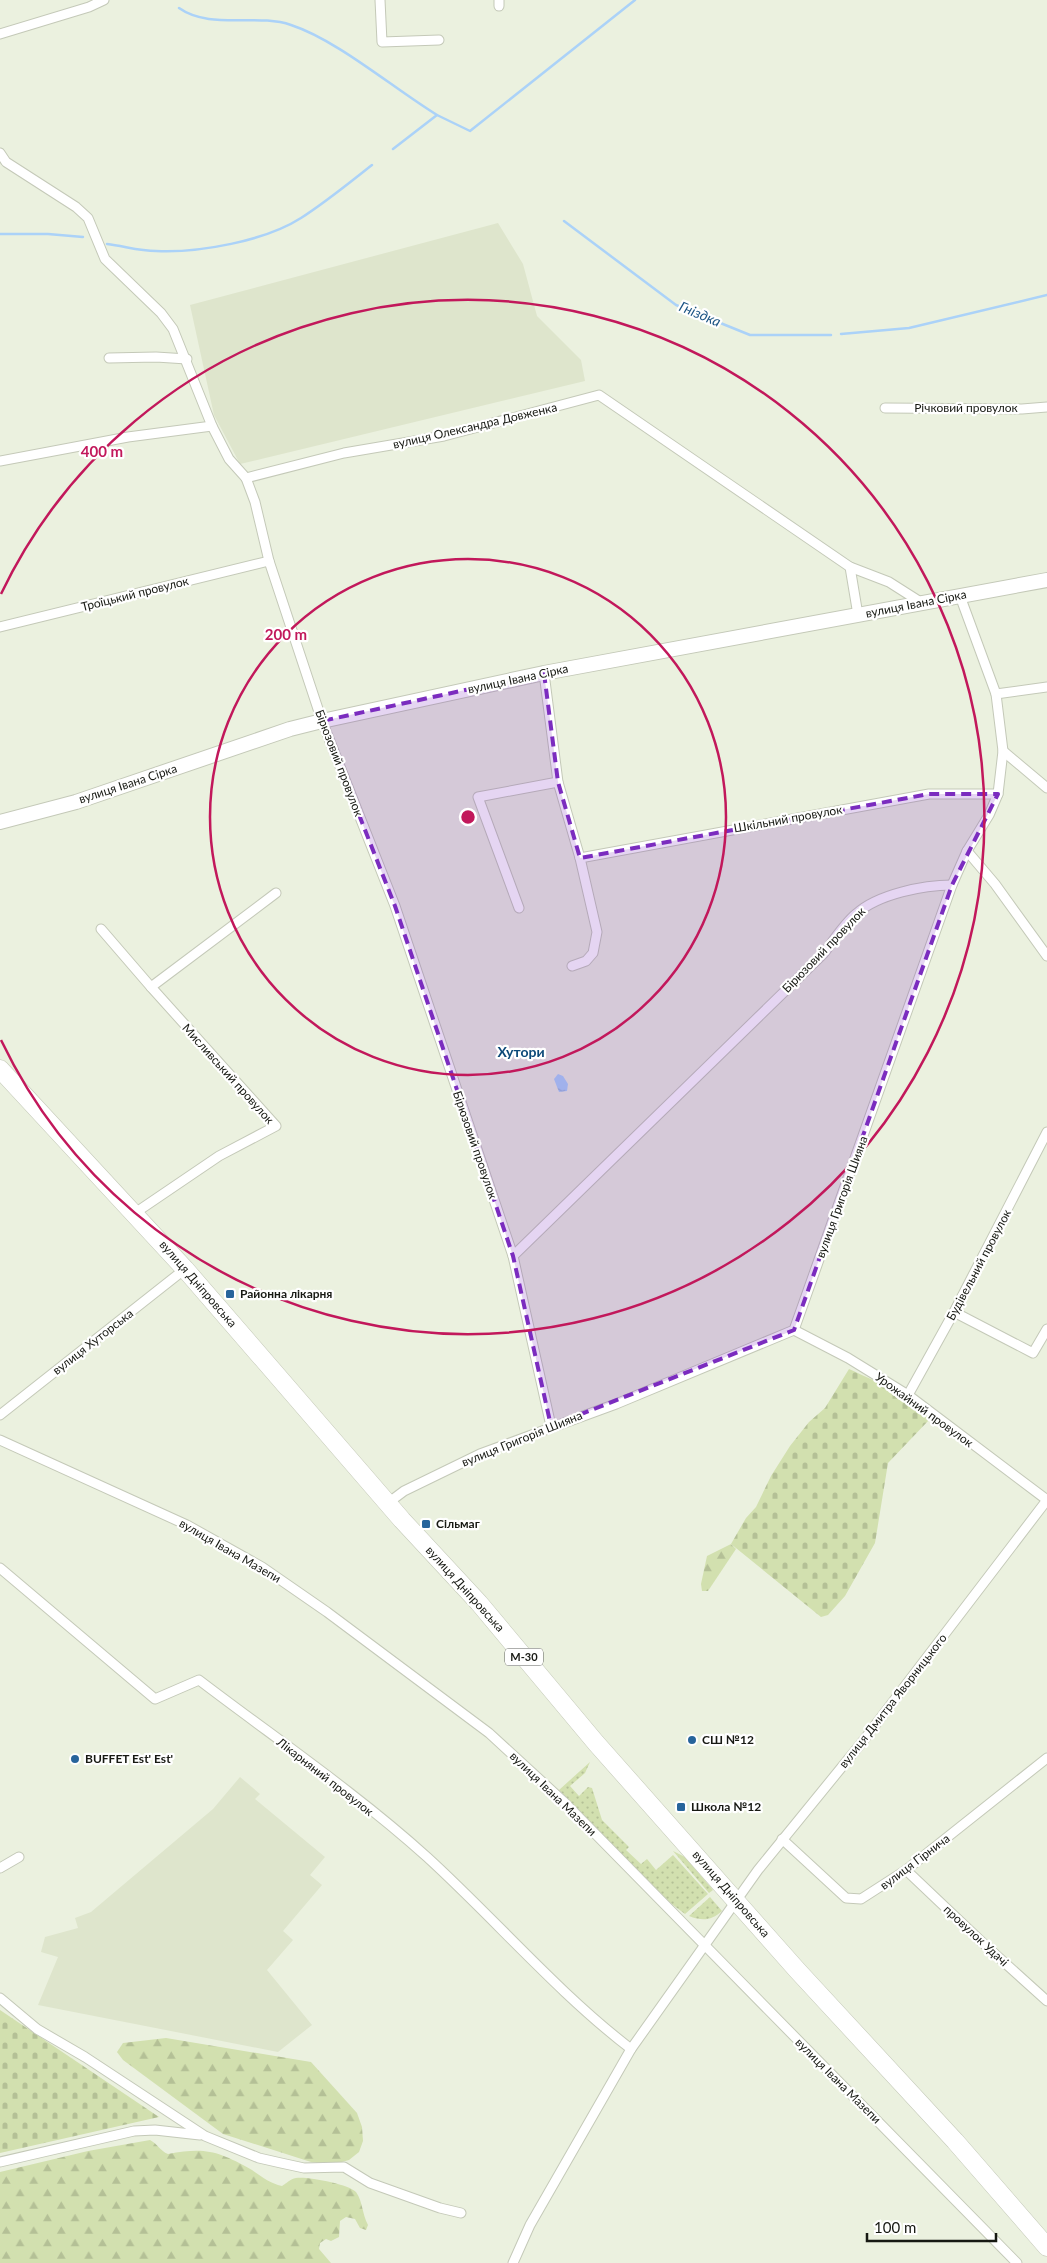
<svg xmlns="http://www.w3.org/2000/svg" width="1047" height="2263" viewBox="0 0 1047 2263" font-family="Lato,sans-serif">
	<defs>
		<pattern id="grass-dots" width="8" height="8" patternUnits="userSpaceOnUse" patternTransform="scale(1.25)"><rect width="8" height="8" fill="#d2e0af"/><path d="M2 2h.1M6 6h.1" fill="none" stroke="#b4c096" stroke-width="1.8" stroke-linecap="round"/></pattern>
		<pattern id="forest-firs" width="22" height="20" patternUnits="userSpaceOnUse" patternTransform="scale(1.25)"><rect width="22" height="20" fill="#d2e0af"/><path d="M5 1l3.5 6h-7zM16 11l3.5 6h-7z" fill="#b4c096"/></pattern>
		<pattern id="cemetery-stones" width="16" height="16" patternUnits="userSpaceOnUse" patternTransform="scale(1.25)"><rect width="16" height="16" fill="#d2e0af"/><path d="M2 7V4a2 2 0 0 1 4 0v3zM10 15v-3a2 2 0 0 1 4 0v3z" fill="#b4c096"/></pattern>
		<pattern id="water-ripples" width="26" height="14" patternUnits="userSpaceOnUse" patternTransform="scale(1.25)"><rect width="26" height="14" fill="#abd2f8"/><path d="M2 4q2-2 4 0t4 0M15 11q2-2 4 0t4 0" fill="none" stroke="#92b4d4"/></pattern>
	</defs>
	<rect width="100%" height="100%" fill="#ebf1df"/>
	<!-- built -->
	<g fill="#dee5cc">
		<path d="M498 223 523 264 537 316 581 360 585 381 240 464 214 415 190 305Z"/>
		<path d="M240 1777 260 1794 255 1799 325 1857 310 1875 322 1885 283 1931 293 1940 267 1970 312 2025 278 2052 38 2005 58 1957 41 1952 45 1937 78 1928 75 1918 91 1912 213 1809Z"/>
	</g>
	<!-- grass -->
	<g fill="url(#grass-dots)">
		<path d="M590 1762 585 1773 570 1786 579 1796 588 1787 592 1788 602 1820 629 1847 626 1850 641 1864 647 1859 656 1870 673 1855 708 1894 685 1914 669 1902 559 1790Z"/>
		<path d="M673 1851 685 1857 713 1890 709 1893Z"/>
		<path d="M710 1897 722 1911C711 1921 702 1921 689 1916Z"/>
	</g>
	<!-- forest -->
	<g fill="url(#forest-firs)">
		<path d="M731 1544 736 1549 708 1591H702L701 1584 707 1556Z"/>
		<path d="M166 2038 311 2062 357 2113 362 2127 363 2141 359 2152 349 2160 331 2165 311 2162 223 2134 123 2060 117 2052 123 2043Z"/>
		<path d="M150 2140C158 2144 160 2151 168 2154 206 2147 218 2151 252 2170 262 2177 270 2183 282 2186 287 2183 290 2179 296 2178 306 2176 349 2184 356 2192 363 2202 362 2214 368 2225L366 2230 360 2228 355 2219 346 2217 340 2221 339 2237 331 2241 326 2239 320 2243 319 2249 331 2263H0V2172L88 2151Z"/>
	</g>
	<!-- cemetery -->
	<g fill="url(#cemetery-stones)">
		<path d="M849 1369C868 1378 923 1401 929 1420L888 1463 875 1543 845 1596 828 1615 821 1617 731 1544 746 1518 756 1507 771 1476 790 1446 809 1422 825 1408Z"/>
		<path d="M0 2010 159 2117 0 2153Z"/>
	</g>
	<!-- water -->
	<path fill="url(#water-ripples)" d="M558 1074 563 1076 568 1084 567 1091 559 1092 554 1079Z"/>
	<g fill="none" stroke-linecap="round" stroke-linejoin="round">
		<!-- stream -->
		<g stroke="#abd2f8" stroke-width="2.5">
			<path d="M179 8C210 30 256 13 291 25 337 40 393 88 437 115L393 149"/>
			<path d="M437 115 470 131 635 0"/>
			<path d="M564 221 676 305 750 335H831"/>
			<path d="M0 234H48L83 237"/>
			<path d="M107 244C124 246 139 251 156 251 199 253 265 241 301 218 326 202 349 183 372 165"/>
			<path d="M841 334 909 328 1047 295"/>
		</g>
		<!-- street casing -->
		<g stroke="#c4c9b8" stroke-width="11">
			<g id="street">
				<path d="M380 0 382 42 439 40"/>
				<path d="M499 0V6"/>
				<path d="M0 34 89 7 104 0"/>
				<path d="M0 153 6 162 76 207 88 218 105 259 161 313 173 329 212 426"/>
				<path d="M109 358 156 357 187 359"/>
				<path d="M885 408 1022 409 1047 407"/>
				<path d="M0 461 128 437 212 426 229 459 246 478 344 453 444 436 599 395 850 567 889 582 922 603"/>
				<path d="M246 478 255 502 269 561 322 721 395 906 513 1256 824 953C834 940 844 924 856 914 878 894 924 885 952 885"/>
				<path d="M850 567 858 615"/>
				<path d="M960 596 996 694"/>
				<path d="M0 627 269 561"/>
				<path d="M544 673 558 782 580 858 597 932 593 953 586 961 572 966"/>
				<path d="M1003 751 1047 788"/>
				<path d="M967 851 995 884 1047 956"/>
				<path d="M580 858 929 794H998"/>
				<path d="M519 908 478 797 558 782"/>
				<path d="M101 929 151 987 276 893"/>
				<path d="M135 1213 219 1156 276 1126 151 987"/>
				<path d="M513 1256 551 1426"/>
				<path d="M954 1312 1033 1353 1047 1329"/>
				<path d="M794 1330 848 1358 908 1395 1047 1500"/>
				<path d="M908 1395 954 1312 1047 1132"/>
				<path d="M0 1415 185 1269"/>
				<path d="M0 1440 187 1525 262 1567 327 1612 489 1733 563 1801 1017 2263"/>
				<path d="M388 1503 404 1491 480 1454 616 1404 794 1330 952 885 967 851 989 815 998 794 1003 751 996 694 1047 687"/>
				<path d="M0 1568 155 1699 199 1680C275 1738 356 1793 427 1857 496 1920 557 1992 631 2049"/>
				<path d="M782 1839 846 1898 861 1899 906 1870 1047 1758"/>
				<path d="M0 1868 19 1857"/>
				<path d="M906 1870 985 1945 1047 2001"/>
				<path d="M0 1998 37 2029 85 2057 205 2136 259 2158 281 2163 304 2168 344 2167 370 2183 440 2208 461 2213"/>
				<path d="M0 2162 134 2131 155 2130 200 2135"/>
				<path d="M513 2263 530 2225 631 2049 758 1870 863 1741 1047 1500"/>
			</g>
		</g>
		<!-- secondary casing -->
		<g stroke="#c4c9b8" stroke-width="16">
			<path id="secondary" d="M0 822 76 802 290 729 322 721 544 673 1047 580"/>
		</g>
		<!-- highway casing -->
		<g stroke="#c4c9b8" stroke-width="19">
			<path id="highway" d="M0 1069 185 1269 402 1520 479 1603 596 1743 797 1970 955 2141 1047 2247"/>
		</g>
		<!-- street -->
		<use href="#street" stroke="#fff" stroke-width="9"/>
		<!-- secondary -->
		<use href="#secondary" stroke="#fff" stroke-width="14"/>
		<!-- highway -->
		<use href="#highway" stroke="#fff" stroke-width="18"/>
	</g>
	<!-- marked area -->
	<path fill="#7b2cbf" fill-opacity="0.2" stroke="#7b2cbf" stroke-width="4" stroke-dasharray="10 6" stroke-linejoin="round" d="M544 673 558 782 580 858 929 794H998L952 885 794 1330 551 1426 513 1256 395 906 322 721Z"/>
	<!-- distance rings -->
	<g fill="none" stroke="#c2185b" stroke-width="2.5">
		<circle cx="468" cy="817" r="258"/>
		<path d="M1 594A517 517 0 1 1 1 1040"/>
	</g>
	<!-- markers -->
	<g fill="#27649b" stroke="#fff" stroke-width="2">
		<rect x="225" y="1289" width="10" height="10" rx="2.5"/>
		<rect x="421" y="1519" width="10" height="10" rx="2.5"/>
		<circle cx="692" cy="1740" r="5"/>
		<circle cx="75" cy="1759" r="5"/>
		<rect x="676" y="1802" width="10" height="10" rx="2.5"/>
	</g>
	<g text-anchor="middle" stroke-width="4.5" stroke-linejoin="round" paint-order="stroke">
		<!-- shield labels -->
		<rect fill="#fff" stroke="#5d5e5a" stroke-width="1" x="505" y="1648.5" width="38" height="17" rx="4"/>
		<g font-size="11" font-weight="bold" fill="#171913">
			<text x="524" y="1661">М-30</text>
		</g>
		<!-- street labels -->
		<g font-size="12" fill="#171913" stroke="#fff">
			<text x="966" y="412">Річковий провулок</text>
			<text transform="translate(475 426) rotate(-13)" y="4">вулиця Олександра Довженка</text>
			<text transform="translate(135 594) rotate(-14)" y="4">Троїцький провулок</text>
			<text transform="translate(916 604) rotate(-11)" y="4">вулиця Івана Сірка</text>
			<text transform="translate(518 679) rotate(-12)" y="4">вулиця Івана Сірка</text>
			<text transform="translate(339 763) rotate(69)" y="4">Бірюзовий провулок</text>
			<text transform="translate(128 784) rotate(-18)" y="4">вулиця Івана Сірка</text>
			<text transform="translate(788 819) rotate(-10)" y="4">Шкільний провулок</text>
			<text transform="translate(824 950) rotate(-46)" y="4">Бірюзовий провулок</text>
			<text transform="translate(228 1074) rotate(48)" y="4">Мисливський провулок</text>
			<text transform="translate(475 1145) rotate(71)" y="4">Бірюзовий провулок</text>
			<text transform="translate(842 1197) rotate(-70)" y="4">вулиця Григорія Шияна</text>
			<text transform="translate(979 1265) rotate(-62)" y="4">Будівельний провулок</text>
			<text transform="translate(198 1284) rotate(49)" y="4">вулиця Дніпровська</text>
			<text transform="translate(93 1342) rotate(-38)" y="4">вулиця Хуторська</text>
			<text transform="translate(924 1410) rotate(36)" y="4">Урожайний провулок</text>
			<text transform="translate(522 1439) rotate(-22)" y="4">вулиця Григорія Шияна</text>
			<text transform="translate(230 1551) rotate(30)" y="4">вулиця Івана Мазепи</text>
			<text transform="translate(465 1589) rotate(48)" y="4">вулиця Дніпровська</text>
			<text transform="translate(893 1701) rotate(-52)" y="4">вулиця Дмитра Яворницького</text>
			<text transform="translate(325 1777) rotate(38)" y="4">Лікарняний провулок</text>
			<text transform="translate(553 1794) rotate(44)" y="4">вулиця Івана Мазепи</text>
			<text transform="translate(915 1862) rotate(-37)" y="4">вулиця Гірнича</text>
			<text transform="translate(731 1894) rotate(49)" y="4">вулиця Дніпровська</text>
			<text transform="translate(976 1936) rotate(43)" y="4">провулок Удачі</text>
			<text transform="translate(838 2081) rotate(45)" y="4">вулиця Івана Мазепи</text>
		</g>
		<!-- poi labels -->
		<g font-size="12" font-weight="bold" fill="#171913" stroke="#fff" text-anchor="start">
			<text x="240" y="1298">Районна лікарня</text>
			<text x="436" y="1528">Сільмаг</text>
			<text x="702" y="1744">СШ №12</text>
			<text x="85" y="1763">BUFFET Est' Est'</text>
			<text x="691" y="1811">Школа №12</text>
		</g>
		<!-- water labels -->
		<g font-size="14" font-style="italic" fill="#1c5484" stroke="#fff">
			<text transform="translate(700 314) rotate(23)" y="5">Гніздка</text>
		</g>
		<!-- neighbourhood labels -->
		<g font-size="14" font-weight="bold" fill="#0b4878" stroke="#fff">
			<text x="521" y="1057">Хутори</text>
		</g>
	</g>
	<circle cx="468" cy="817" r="8" fill="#c2185b" stroke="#fff" stroke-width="2.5"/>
	<g font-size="15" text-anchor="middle" font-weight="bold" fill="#c2185b" stroke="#fff" stroke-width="4.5" stroke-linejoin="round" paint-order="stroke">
		<text x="102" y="457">400 m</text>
		<text x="286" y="640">200 m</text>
	</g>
	<!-- scale -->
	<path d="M867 2233v8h129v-8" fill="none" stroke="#171913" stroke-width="2.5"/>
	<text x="874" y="2233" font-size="15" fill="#171913" stroke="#ffffff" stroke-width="4" paint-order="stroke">100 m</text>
</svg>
